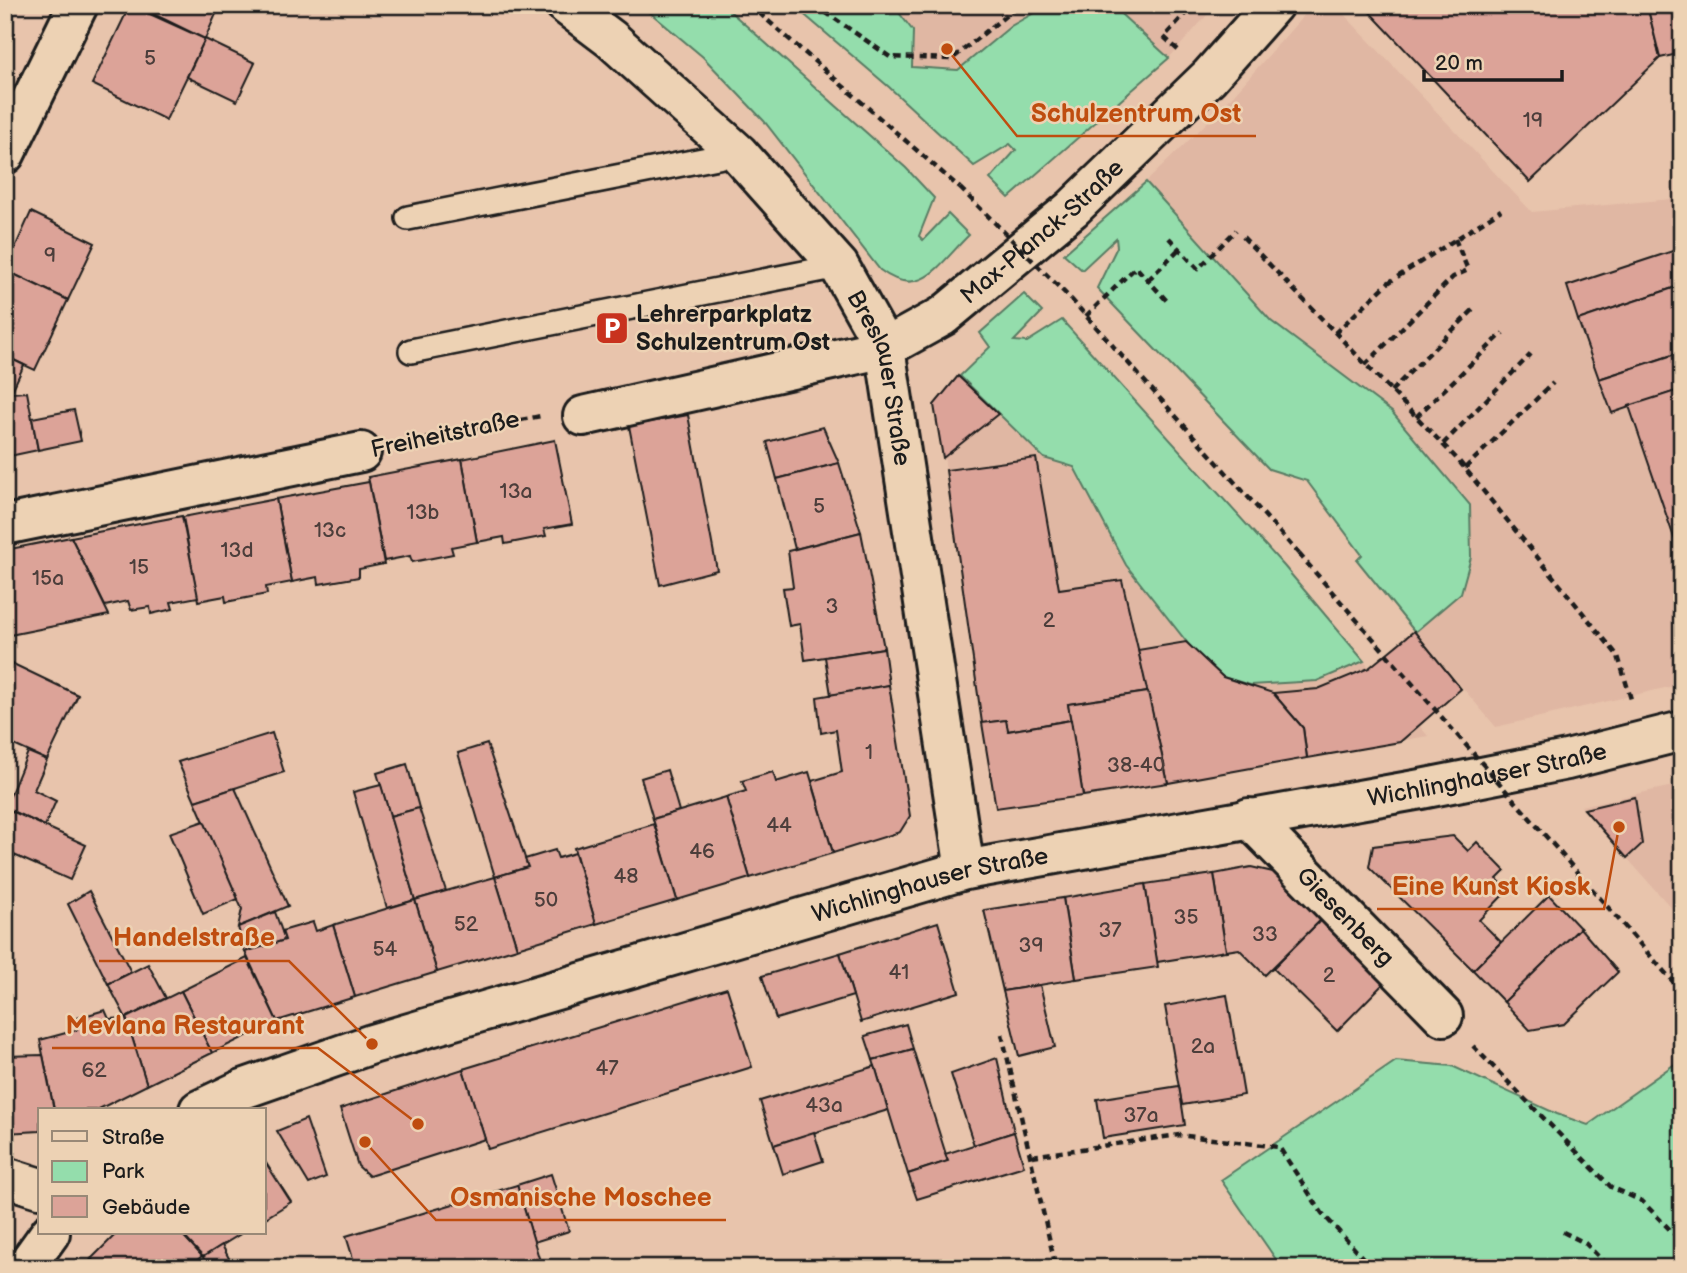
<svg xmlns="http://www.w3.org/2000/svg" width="1687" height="1273" viewBox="0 0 1687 1273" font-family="'Balsamiq Sans',sans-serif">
	<rect width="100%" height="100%" fill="#e8c4ac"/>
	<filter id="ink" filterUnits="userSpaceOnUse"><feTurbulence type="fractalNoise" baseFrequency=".0143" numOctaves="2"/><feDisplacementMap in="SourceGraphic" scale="14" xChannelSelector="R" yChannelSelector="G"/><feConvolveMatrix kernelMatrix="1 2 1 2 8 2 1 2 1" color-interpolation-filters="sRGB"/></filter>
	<g filter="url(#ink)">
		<!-- built -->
		<g fill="#e0b7a3">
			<path d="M893 5H1048L1011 26 958 70 911 67 913 31Z"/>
			<path d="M1111 5H1216L1169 58Z"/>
			<path d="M1313 5H1335L1532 212 1682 198V684L1496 727 1415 632 1461 593 1392 412 1271 321 1146 182 1221 109Z"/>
			<path d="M960 376 1044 458 1074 466 1126 565 1317 681 1364 661 1428 736 995 809 936 401Z"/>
			<path d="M1682 784V920L1581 806Z"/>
		</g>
		<!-- green -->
		<g fill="#94ddac" stroke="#587c64" stroke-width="2">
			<path d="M641 5H723L906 168 934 198 919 236 923 240 948 214 969 235C939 264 921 301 880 270L764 121 703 57Z"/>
			<path d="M793 5H893L913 31 912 67 958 70 1011 26 1048 5H1111L1169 58 1009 198 990 179 1016 150 1010 144 974 166 889 87Z"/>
			<path d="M1146 182 1271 321 1392 412 1470 505 1471 557 1461 593 1415 632 1357 560 1362 555 1307 481 1269 469 1097 288 1117 247 1116 238 1082 270 1064 254Z"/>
			<path d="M1024 294 1042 312 1014 341 1027 342 1062 320 1284 566 1364 661 1317 681 1250 685 1223 677 1197 655 1126 565 1074 467 1044 458 960 376 990 347 980 333Z"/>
			<path d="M1682 1059V1268H1282L1221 1180 1396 1061 1452 1066 1557 1114 1588 1125Z"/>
		</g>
		<!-- building -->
		<g fill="#dca398" stroke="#1c1c1c" stroke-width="2">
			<path d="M130 5 205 39 166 120 92 84Z"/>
			<path d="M135 5H220L205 39Z"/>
			<path d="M1363 5H1647L1660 58 1530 182Z"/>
			<path d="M1647 5H1682V53L1660 58Z"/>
			<path d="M205 39 255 63 237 101 187 77Z"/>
			<path d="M31 212 95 243 68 300 5 270Z"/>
			<path d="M1682 248V285L1578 320 1567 286Z"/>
			<path d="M5 270 68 300 35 370 5 356Z"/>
			<path d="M1682 285V352L1599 379 1578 320Z"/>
			<path d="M1682 352V389L1612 413 1599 379Z"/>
			<path d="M5 356 24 365 11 393 27 392 38 450 5 457Z"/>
			<path d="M958 376 998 414 943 458 934 405Z"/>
			<path d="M1682 389V561L1629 406Z"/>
			<path d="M74 410 81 441 38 450 32 418Z"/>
			<path d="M688 415 717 570 660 585 629 426Z"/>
			<path d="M823 427 839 463 777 479 767 442Z"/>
			<path d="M555 440 572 524 544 529 546 536 505 544 504 537 477 542 462 459Z"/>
			<path d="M1036 458 1059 589 1122 580 1148 692 1068 704 1071 720 1008 731 1006 720 982 723 946 470Z"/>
			<path d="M462 459 477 542 451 547 453 554 412 562 410 556 384 561 368 477Z"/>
			<path d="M839 463 861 532 795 549 777 479Z"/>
			<path d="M369 482 384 564 359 569V577L319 584 318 577 292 582 276 499Z"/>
			<path d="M276 499 292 582 266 587 267 594 226 602 225 596 198 601 183 517Z"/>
			<path d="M182 516 198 597 171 602 173 609 151 614 150 607 131 610 128 601 105 606 71 537Z"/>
			<path d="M861 532 884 648 805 660 800 624 789 626 783 588 793 587 788 551Z"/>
			<path d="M71 537 109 615 10 635 5 608V550Z"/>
			<path d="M1414 631 1461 689 1400 742 1307 758 1303 728 1273 693 1318 689 1369 668Z"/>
			<path d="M1186 642 1223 677 1273 693 1303 728 1307 758 1168 783 1138 650Z"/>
			<path d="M884 648 889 685 831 695 825 657Z"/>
			<path d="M5 660 78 695 47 760 5 741Z"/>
			<path d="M889 685 910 816 900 832 833 853 812 781 842 772 836 730 821 733 817 697Z"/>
			<path d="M1148 692 1168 783 1083 796 1068 704Z"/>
			<path d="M1006 720 1008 731 1071 720 1083 796 996 808 982 723Z"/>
			<path d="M272 733 284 772 195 801 178 762Z"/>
			<path d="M487 744 528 867 495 877 458 753Z"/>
			<path d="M28 752 47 760 34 790 56 801 45 826 5 808Z"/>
			<path d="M407 764 419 808 390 816 377 773Z"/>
			<path d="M667 770 679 811 653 819 641 778Z"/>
			<path d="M773 772 776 782 809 772 833 853 750 878 726 797 746 791 742 781Z"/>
			<path d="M381 785 415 900 387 908 353 792Z"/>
			<path d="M235 788 288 906 238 927 242 909 195 801Z"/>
			<path d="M726 797 750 878 677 900 653 819Z"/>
			<path d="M1635 797 1642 844 1627 858 1584 809Z"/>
			<path d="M5 808 86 845 70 880 5 851Z"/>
			<path d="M419 808 446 891 415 900 390 816Z"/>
			<path d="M204 821 238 899 203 914 169 833Z"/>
			<path d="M654 824 677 900 596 924 574 848Z"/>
			<path d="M1453 836 1468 851 1477 842 1505 871 1497 879 1508 890 1479 920 1501 942 1473 970 1369 867 1373 846Z"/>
			<path d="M555 850 558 858 575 853 596 924 517 948 495 877 528 867 525 859Z"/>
			<path d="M1251 867 1273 872 1322 919 1265 975 1239 949 1226 951 1214 874Z"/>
			<path d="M1214 874 1226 951 1157 962 1145 884Z"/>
			<path d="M495 877 517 948 437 972 415 900Z"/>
			<path d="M1145 884 1158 967 1076 979 1063 898Z"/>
			<path d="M89 891 131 972 108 984 68 904Z"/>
			<path d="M1549 895 1580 928 1504 1002 1473 970Z"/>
			<path d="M1063 898 1076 979 1003 991 984 910Z"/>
			<path d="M415 900 437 972 355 997 333 925Z"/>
			<path d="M275 912 285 940 245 952 238 927Z"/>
			<path d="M1322 919 1386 981 1337 1031 1273 968Z"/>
			<path d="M313 922 316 931 333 925 355 997 277 1021 245 952 285 940 282 931Z"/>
			<path d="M938 922 959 992 861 1022 840 953Z"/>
			<path d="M1580 928 1618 972 1564 1024 1530 1030 1504 1002Z"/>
			<path d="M840 953 853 996 776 1019 762 976Z"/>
			<path d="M247 958 277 1021 212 1053 181 991Z"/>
			<path d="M148 964 166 998 126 1018 108 984Z"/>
			<path d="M1040 985 1055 1047 1019 1056 1003 991Z"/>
			<path d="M727 988 752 1067 488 1149 463 1069Z"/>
			<path d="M181 991 212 1053 147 1085 126 1018Z"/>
			<path d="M1227 995 1244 1095 1182 1105 1165 1006Z"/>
			<path d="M105 1010 109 1019 126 1018 147 1085 97 1110H54L40 1040 77 1030 74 1019Z"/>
			<path d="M906 1024 913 1049 873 1060 865 1036Z"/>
			<path d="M913 1049 948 1161 908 1174 873 1060Z"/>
			<path d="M43 1055 54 1110H40V1131L5 1133V1056Z"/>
			<path d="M997 1058 1014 1132 974 1145 951 1074Z"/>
			<path d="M875 1066 888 1110 774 1145 760 1101Z"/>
			<path d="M463 1069 485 1139 369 1176 358 1166 340 1109Z"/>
			<path d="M1179 1086 1185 1125 1103 1138 1097 1099Z"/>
			<path d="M306 1119 326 1177 309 1184 277 1131Z"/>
			<path d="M814 1132 823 1161 783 1174 774 1145Z"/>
			<path d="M1014 1132 1024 1166 917 1199 908 1174 948 1161 945 1154Z"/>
			<path d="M264 1160 291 1202 264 1219Z"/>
			<path d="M551 1174 569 1231 534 1242 517 1185Z"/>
			<path d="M517 1185 542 1268H356L346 1236Z"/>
			<path d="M117 1233H181L202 1256 194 1263 199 1268H100L91 1259Z"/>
			<path d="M181 1233H242L203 1257Z"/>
			<path d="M222 1245 234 1268H208L203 1257Z"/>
			<path d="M91 1259 100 1268H85Z"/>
		</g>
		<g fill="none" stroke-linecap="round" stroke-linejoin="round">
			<!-- lane casing -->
			<g stroke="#1c1c1c" stroke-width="28">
				<g id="lane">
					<path d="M408 218 738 153"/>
					<path d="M411 351 839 266"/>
				</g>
			</g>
			<!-- street casing -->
			<g stroke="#1c1c1c" stroke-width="44">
				<g id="street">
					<path id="s1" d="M566 5 611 39 738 153 839 266 885 348 965 870"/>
					<path d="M5 154 78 5"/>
					<path id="s2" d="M583 416 885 348 943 316 1072 209 1209 77 1273 5"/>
					<path d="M5 525 361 452"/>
					<path id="s3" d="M1249 818 1443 1016"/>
					<path d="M5 1177 40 1188"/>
				</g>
			</g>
			<!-- secondary casing -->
			<g stroke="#1c1c1c" stroke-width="44">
				<g id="secondary">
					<path id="s4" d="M199 1110 243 1089 372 1044 965 870 1421 789 1567 760 1682 731"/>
					<path d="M25 1268 50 1233"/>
				</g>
			</g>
			<!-- path -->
			<g stroke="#1c1c1c" stroke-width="4.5" stroke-dasharray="7 5" stroke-linecap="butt">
				<path d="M750 5 960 188"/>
				<path d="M815 5 890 57 952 59 1019 5"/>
				<path d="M1178 50 1164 37 1193 5"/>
				<path d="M1243 237 1458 460 1618 656 1631 699"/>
				<path d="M1169 238 1198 269 1236 230"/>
				<path d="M1148 280 1179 249"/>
				<path d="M1071 299 1299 554"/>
				<path d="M1086 316 1136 267 1167 301"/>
				<path d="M1335 333 1388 283 1501 210"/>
				<path d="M1365 365 1453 277 1468 270 1455 239"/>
				<path d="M1391 391 1475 308"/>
				<path d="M1416 417 1503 333"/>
				<path d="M403 443 541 416"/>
				<path d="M1443 444 1531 354"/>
				<path d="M1465 468 1553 383"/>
				<path d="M1002 1034 1056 1268"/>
				<path d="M1473 1046 1611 1187 1642 1201 1682 1242"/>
				<path d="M1032 1156 1179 1135 1279 1147 1322 1213 1372 1268"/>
				<path d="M1563 1232 1585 1243 1606 1264"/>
				<path d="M1602 1268 1606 1264 1628 1268"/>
			</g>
			<!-- lane -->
			<use href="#lane" stroke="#edd2b4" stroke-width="23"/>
			<!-- street -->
			<use href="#street" stroke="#edd2b4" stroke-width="38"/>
			<!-- secondary -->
			<use href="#secondary" stroke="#edd2b4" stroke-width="38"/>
			<!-- path-bridge -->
			<g stroke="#1c1c1c" stroke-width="4.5" stroke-dasharray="7 5" stroke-linecap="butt">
				<path d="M960 188 1071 299"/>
				<path d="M1299 554 1682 992"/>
			</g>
		</g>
	</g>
	<!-- icons -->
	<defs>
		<g id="parking-square" transform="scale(1.75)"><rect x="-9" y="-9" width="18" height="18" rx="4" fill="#c8321e" stroke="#edd2b4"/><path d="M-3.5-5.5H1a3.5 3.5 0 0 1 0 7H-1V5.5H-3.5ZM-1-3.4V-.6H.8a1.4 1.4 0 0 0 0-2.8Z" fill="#fff"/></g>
	</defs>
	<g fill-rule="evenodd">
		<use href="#parking-square" x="612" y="328"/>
	</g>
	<g text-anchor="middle" stroke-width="5" stroke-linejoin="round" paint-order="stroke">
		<!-- number labels -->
		<g font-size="21" fill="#4c3e3b">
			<text x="150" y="65">5</text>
			<text x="1533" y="127">19</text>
			<text x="50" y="262">9</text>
			<text x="516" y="498">13a</text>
			<text x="819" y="513">5</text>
			<text x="423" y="519">13b</text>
			<text x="330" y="537">13c</text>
			<text x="237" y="557">13d</text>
			<text x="139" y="574">15</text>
			<text x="48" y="585">15a</text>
			<text x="832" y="613">3</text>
			<text x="1049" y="627">2</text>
			<text x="869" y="759">1</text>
			<text x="1136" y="772">38-40</text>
			<text x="779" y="832">44</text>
			<text x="702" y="858">46</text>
			<text x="626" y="883">48</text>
			<text x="546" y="907">50</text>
			<text x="1186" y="924">35</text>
			<text x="466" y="931">52</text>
			<text x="1110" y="937">37</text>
			<text x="1265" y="941">33</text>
			<text x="1031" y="952">39</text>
			<text x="385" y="956">54</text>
			<text x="899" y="979">41</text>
			<text x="1329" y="982">2</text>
			<text x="1203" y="1053">2a</text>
			<text x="607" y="1075">47</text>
			<text x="94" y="1077">62</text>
			<text x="824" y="1112">43a</text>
			<text x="1141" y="1122">37a</text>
		</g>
		<!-- street labels -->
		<g font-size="24" fill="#1c1c1c" stroke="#edd2b4">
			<text dy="8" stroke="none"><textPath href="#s2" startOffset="506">Max-Planck-Straße</textPath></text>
			<text dy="8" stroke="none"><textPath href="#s1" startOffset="500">Breslauer Straße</textPath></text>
			<text transform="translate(445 434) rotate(-12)" y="8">Freiheitstraße</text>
			<text dy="8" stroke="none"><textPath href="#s4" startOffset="1334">Wichlinghauser Straße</textPath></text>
			<text dy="8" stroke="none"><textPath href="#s4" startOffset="766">Wichlinghauser Straße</textPath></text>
			<text dy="8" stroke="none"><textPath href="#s3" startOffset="138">Giesenberg</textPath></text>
		</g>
		<!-- poi labels -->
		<g font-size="24" font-weight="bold" fill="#1c1c1c" stroke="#edd2b4" text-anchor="start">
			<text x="636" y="322">Lehrerparkplatz<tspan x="636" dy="28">Schulzentrum Ost</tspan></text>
		</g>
	</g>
	<!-- callouts -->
	<path fill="none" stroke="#bf4d0f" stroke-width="2.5" d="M947 49L1017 136H1256M1619 827L1604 909H1377M372 1044L289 961H99M418 1124L318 1048H52M365 1142L436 1220H726"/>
	<g fill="#bf4d0f" stroke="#edd2b4" stroke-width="2.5">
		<circle cx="947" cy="49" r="7"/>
		<circle cx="1619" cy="827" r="7"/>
		<circle cx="372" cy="1044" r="7"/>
		<circle cx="418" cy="1124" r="7"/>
		<circle cx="365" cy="1142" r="7"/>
	</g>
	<g font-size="26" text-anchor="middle" font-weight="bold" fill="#bf4d0f" stroke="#edd2b4" stroke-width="5" stroke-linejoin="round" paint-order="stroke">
		<text x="1136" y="122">Schulzentrum Ost</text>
		<text x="1491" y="895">Eine Kunst Kiosk</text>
		<text x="194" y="946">Handelstraße</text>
		<text x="185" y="1034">Mevlana Restaurant</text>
		<text x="581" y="1206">Osmanische Moschee</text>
	</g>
	<!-- margin -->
	<rect width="1687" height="1273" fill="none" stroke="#edd2b4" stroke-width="28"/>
	<rect x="14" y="14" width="1659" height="1245" fill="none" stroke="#1c1c1c" stroke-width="2.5" filter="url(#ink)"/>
	<!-- legend -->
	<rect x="38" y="1108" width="228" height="126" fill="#edd2b4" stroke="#998977" stroke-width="2"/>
	<rect x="52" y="1131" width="35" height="10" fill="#edd2b4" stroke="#998977" stroke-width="2"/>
	<text x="102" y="1144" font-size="21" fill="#1c1c1c">Straße</text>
	<rect x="52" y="1161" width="35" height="21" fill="#94ddac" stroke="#998977" stroke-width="2"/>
	<text x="102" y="1178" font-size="21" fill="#1c1c1c">Park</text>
	<rect x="52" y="1196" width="35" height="21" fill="#dca398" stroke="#998977" stroke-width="2"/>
	<text x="102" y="1214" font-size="21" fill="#1c1c1c">Gebäude</text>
	<!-- scale -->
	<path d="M1424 70v10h138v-10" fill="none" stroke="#1c1c1c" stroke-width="3.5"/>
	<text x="1435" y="70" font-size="21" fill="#1c1c1c" stroke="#edd2b4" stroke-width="5" paint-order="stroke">20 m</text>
</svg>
